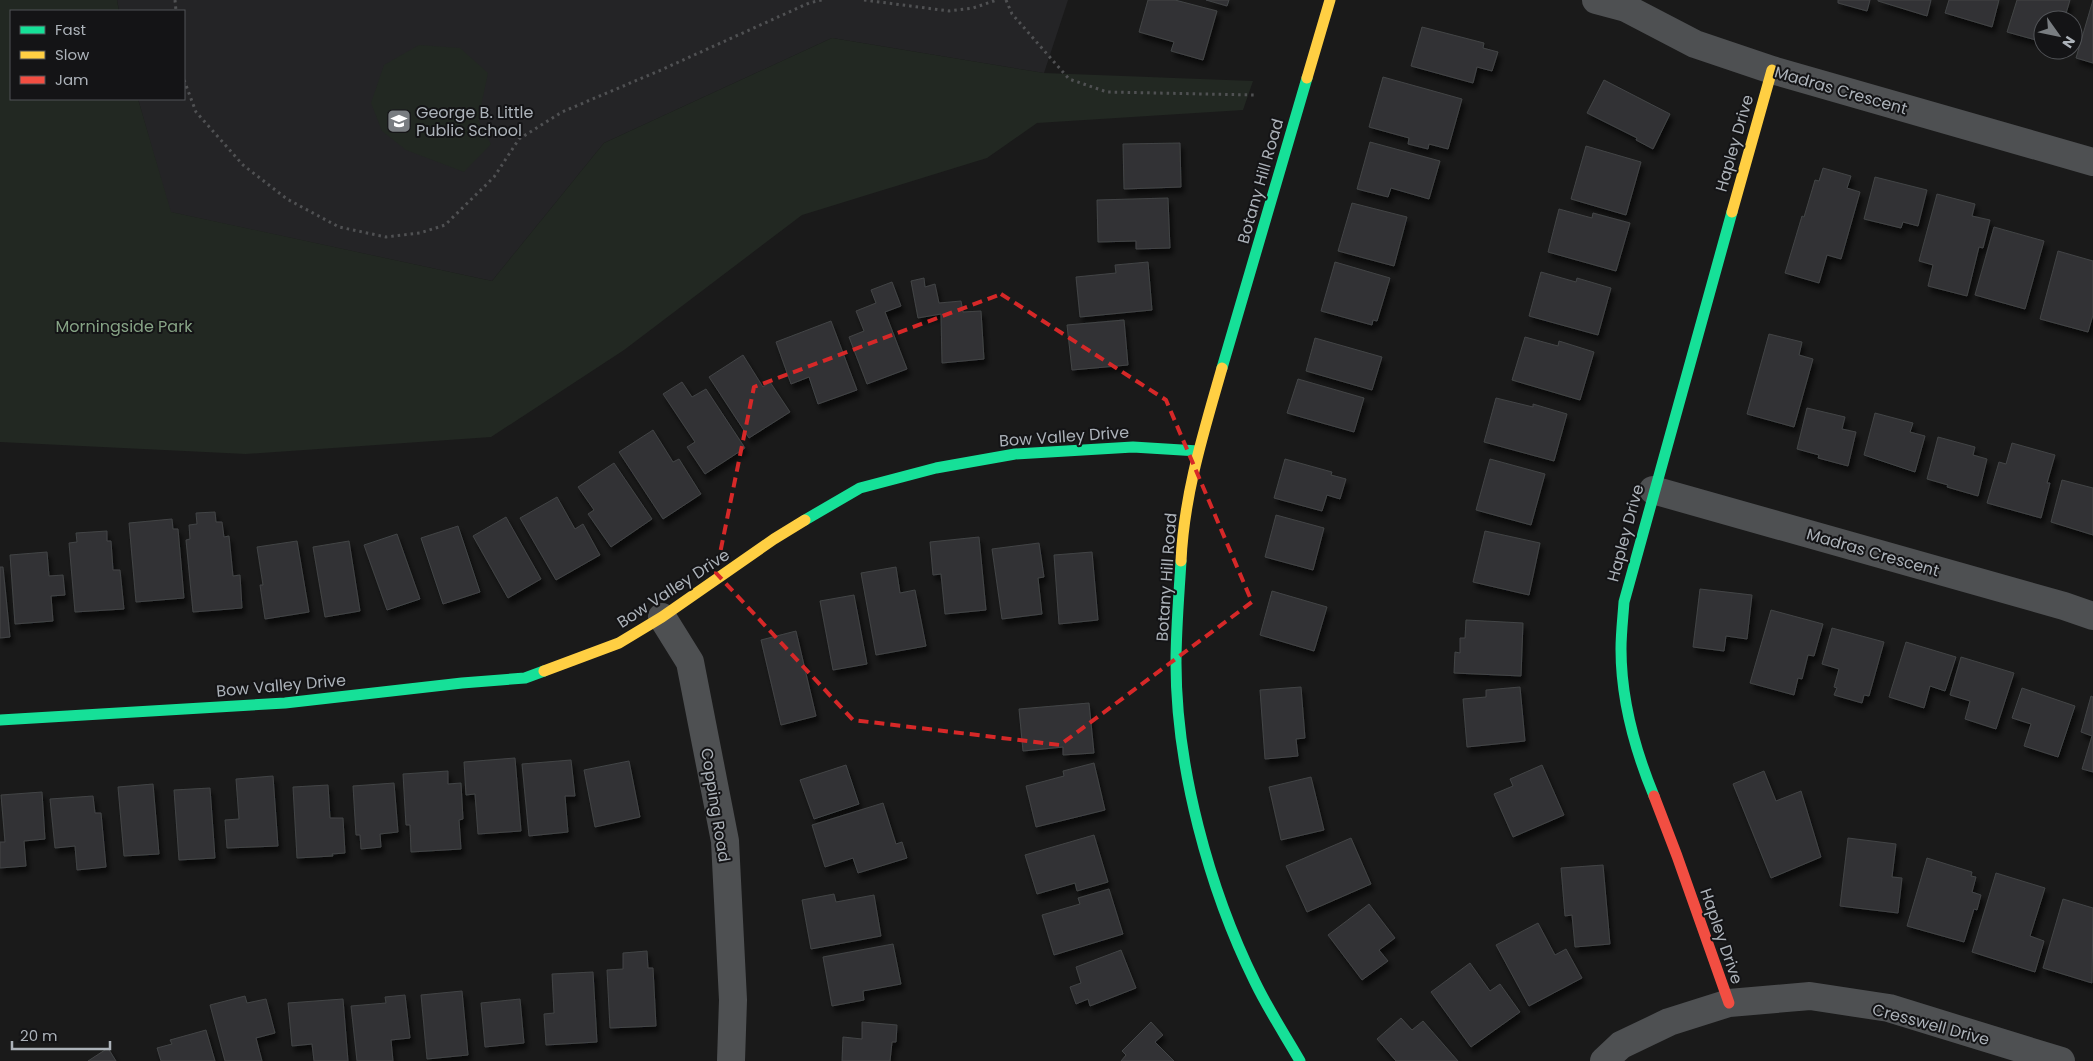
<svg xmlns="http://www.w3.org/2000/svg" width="2093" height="1061" viewBox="0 0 2093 1061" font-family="Poppins,sans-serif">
	<defs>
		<filter id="shadow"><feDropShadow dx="3" dy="5.5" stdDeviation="2.5" flood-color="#0009"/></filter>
	</defs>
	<rect width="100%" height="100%" fill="#1a1a1a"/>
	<!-- built -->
	<path fill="#242426" d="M117 0H1068L1044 73 832 38 604 143 492 281 170 212 138 99H184V11H119Z"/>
	<!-- green -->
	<g fill="#222822">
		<path d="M0 0H117L119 11H11V99H138L171 212 492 281 604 143 832 38 1044 73 1253 81 1243 110 1037 123 987 158 802 215 624 350 491 437 246 454 0 442Z"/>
		<path d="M419 45 460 48 488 73 478 120 491 144 464 172 406 150 382 131 371 103 384 65Z"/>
	</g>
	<!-- building -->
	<g fill="#333334" stroke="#424446" filter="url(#shadow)">
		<path d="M1148 0H1175L1217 11 1203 60 1171 51 1174 42 1139 32Z"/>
		<path d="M1206 0H1229L1227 6Z"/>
		<path d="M1838 0H1870L1867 11 1838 3Z"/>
		<path d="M1878 0H1931L1927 16 1878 1Z"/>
		<path d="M1949 0H1999L1992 27 1945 13Z"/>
		<path d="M2017 0H2070L2064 20H2043V42L2007 32Z"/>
		<path d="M2093 0V63L2076 58Z"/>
		<path d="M1422 27 1484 43 1483 48 1498 52 1492 71 1477 67 1473 83 1411 66Z"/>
		<path d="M1383 77 1462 99 1448 149 1429 144 1428 149 1408 144 1409 138 1369 127Z"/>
		<path d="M1604 80 1670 114 1653 149 1636 140 1637 138 1587 113Z"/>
		<path d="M1370 142 1440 161 1429 199 1391 188 1388 197 1357 189Z"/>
		<path d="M1180 143 1181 187 1124 189 1123 144Z"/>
		<path d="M1586 146 1641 162 1626 215 1571 199Z"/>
		<path d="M1823 168 1851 176 1847 188 1860 192 1841 259 1827 255 1819 283 1785 273 1802 216 1804 217 1815 180 1819 181Z"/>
		<path d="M1875 177 1927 190 1918 226 1903 222 1901 228 1864 219Z"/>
		<path d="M1937 194 1975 204 1972 216 1990 220 1983 248 1979 247 1967 296 1928 286 1933 265 1919 261Z"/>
		<path d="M1168 198 1170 248 1136 249V241L1098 242 1097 200Z"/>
		<path d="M1352 203 1407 217 1394 266 1338 251Z"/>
		<path d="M1559 209 1592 218 1593 213 1630 223 1616 271 1548 252Z"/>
		<path d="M1994 227 2044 241 2025 309 1975 295Z"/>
		<path d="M2058 251 2093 261V315L2088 332 2040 319Z"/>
		<path d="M1148 262 1152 310 1080 317 1076 277 1116 273 1115 265Z"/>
		<path d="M1335 262 1390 278 1377 321 1373 320 1372 325 1321 311Z"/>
		<path d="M1541 272 1576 282 1577 278 1611 288 1598 335 1529 316Z"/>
		<path d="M924 278 925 287 935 284 939 303 961 301 963 312 981 311 984 359 942 363 941 314 918 318 911 281Z"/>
		<path d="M892 282 901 306 885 312 907 369 867 384 849 337 864 331 856 311 876 303 871 290Z"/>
		<path d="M1124 320 1128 365 1072 370 1067 325Z"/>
		<path d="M831 321 857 390 818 404 809 377 791 384 776 342Z"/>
		<path d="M1769 334 1802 342 1799 355 1813 359 1794 427 1747 414Z"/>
		<path d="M1525 337 1558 346 1559 341 1594 352 1580 400 1512 380Z"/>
		<path d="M1315 338 1382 357 1372 390 1306 371Z"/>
		<path d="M743 355 763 387 770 382 790 412 749 438 709 377Z"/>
		<path d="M1298 379 1364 398 1354 432 1287 413Z"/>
		<path d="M682 382 692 397 706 389 745 448 705 474 687 447 695 442 663 394Z"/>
		<path d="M1496 398 1533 407V404L1567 414 1554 461 1484 442Z"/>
		<path d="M1807 408 1845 417 1842 429 1856 432 1848 466 1818 458 1819 455 1797 449Z"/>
		<path d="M1875 413 1913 423 1910 432 1925 436 1915 472 1864 455Z"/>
		<path d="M653 430 673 462 679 459 701 494 663 519 619 452Z"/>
		<path d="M1938 437 1975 447 1973 455 1987 459 1978 496 1947 487 1948 485 1927 479Z"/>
		<path d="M2012 443 2055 455 2047 483H2050L2041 518 1987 503 1999 462 2006 464Z"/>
		<path d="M1285 459 1332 472 1331 475 1346 479 1340 499 1327 495 1322 511 1274 498Z"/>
		<path d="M1490 459 1545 474 1531 525 1476 510Z"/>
		<path d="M614 463 652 519 611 547 588 514 594 510 578 487Z"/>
		<path d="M2062 480 2093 488V535L2051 522Z"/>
		<path d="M557 497 575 529 583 524 600 555 556 580 520 518Z"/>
		<path d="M215 512 216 522H222L224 537 229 536 233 576 240 575 242 608 193 612 186 540 190 539 189 525 197 524 196 513Z"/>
		<path d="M1276 515 1324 528 1313 570 1265 557Z"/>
		<path d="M506 517 541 579 508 598 473 536Z"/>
		<path d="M172 519 173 529H178L184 598 136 602 129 523Z"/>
		<path d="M458 526 480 592 443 604 421 538Z"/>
		<path d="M107 531V541H111L113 570H120L124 609 75 612 69 543 77 542 76 533Z"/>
		<path d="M1485 531 1540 543 1529 595 1473 582Z"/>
		<path d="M397 534 420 599 387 610 364 545Z"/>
		<path d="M979 537 986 610 945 614 941 574 933 575 930 542Z"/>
		<path d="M297 541 309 612 265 619 260 585H263L257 547Z"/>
		<path d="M349 541 360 611 325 617 313 547Z"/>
		<path d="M1039 543 1044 577 1038 578 1042 614 1002 619 992 549Z"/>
		<path d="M47 552 49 576 63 575 65 595 51 596 53 621 15 624 10 555Z"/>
		<path d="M1092 552 1098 620 1059 624 1054 555Z"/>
		<path d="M0 567H3L10 637 0 638Z"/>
		<path d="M896 567 900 593 915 590 926 646 876 655 861 573Z"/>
		<path d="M1700 589 1752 595 1747 639 1726 636 1724 651 1693 647Z"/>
		<path d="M1272 591 1327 607 1314 651 1260 635Z"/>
		<path d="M854 595 867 664 833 670 820 601Z"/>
		<path d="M1771 610 1823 624 1814 656 1808 655 1802 679 1798 678 1794 695 1750 683Z"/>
		<path d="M1466 620 1523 623 1521 676 1454 673 1455 652 1460 653V638H1465Z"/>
		<path d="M1832 628 1884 642 1869 696 1864 695 1862 703 1834 695 1837 688 1834 687 1839 669 1822 664Z"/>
		<path d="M796 631 816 716 781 725 761 640Z"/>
		<path d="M1906 642 1956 657 1945 691 1930 686 1924 708 1889 697Z"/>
		<path d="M1961 657 2014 673 1996 729 1965 719 1970 701 1950 695Z"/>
		<path d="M1301 687 1305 738 1296 739 1298 756 1265 759 1260 690Z"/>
		<path d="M1520 687 1525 741 1467 747 1463 699 1486 697V690Z"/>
		<path d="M2022 688 2075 706 2058 757 2024 746 2031 724 2012 718Z"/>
		<path d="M2091 696 2093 697V772L2082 769 2092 736 2081 732Z"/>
		<path d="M1089 703 1094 753 1063 755V747L1023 751 1019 709Z"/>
		<path d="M515 758 521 831 478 834 475 794 466 795 464 762Z"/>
		<path d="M571 760 575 796H565L568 832 529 836 522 764Z"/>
		<path d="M629 761 640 817 595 827 584 770Z"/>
		<path d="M1094 763 1105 810 1036 827 1026 786 1064 776 1063 771Z"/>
		<path d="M846 765 859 804 814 819 800 780Z"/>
		<path d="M1542 765 1564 815 1513 837 1494 794 1513 786 1510 779Z"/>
		<path d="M448 771V784L461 783 463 819 459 820 461 849 411 852 410 825H406L403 774Z"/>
		<path d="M1764 771 1776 801 1801 791 1821 857 1771 878 1733 784Z"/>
		<path d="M273 776 278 846 227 848 225 820 239 819 236 779Z"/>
		<path d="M1311 777 1324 830 1281 840 1269 787Z"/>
		<path d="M394 783 398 832 380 834 381 847 361 849 360 835H356L353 786Z"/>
		<path d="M153 784 159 854 124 856 118 787Z"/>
		<path d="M328 785 330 818H343L345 853 332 854 333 856 297 858 293 787Z"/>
		<path d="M210 788 215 858 179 860 174 790Z"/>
		<path d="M42 792 45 839 24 841 26 866 0 868V842H5L1 795Z"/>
		<path d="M93 796 95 813H101L106 867 77 870 75 846 55 848 50 799Z"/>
		<path d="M883 803 896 844 902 842 907 858 858 873 853 858 825 867 812 825Z"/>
		<path d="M1094 835 1108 882 1077 891 1075 883 1037 894 1025 855Z"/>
		<path d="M1351 838 1371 884 1307 912 1286 866Z"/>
		<path d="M1848 838 1896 844 1892 877 1902 878 1898 913 1840 906Z"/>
		<path d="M1927 858 1972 872 1971 876 1976 877 1972 892 1981 895 1977 910 1974 909 1964 942 1907 926Z"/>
		<path d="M1603 865 1610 944 1575 947 1572 915 1565 916 1561 868Z"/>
		<path d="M1996 873 2045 888 2030 936 2044 941 2035 972 1972 952Z"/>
		<path d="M1109 889 1123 934 1054 955 1042 915 1080 904 1078 898Z"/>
		<path d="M834 894 836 902 874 895 881 936 811 949 802 900Z"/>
		<path d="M2063 899 2093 908 2092 983 2043 968Z"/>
		<path d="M1369 904 1395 938 1379 950 1388 961 1362 980 1328 935Z"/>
		<path d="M1538 923 1555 955 1566 949 1582 978 1529 1006 1496 945Z"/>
		<path d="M893 944 901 984 863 991 864 1000 832 1006 823 957Z"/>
		<path d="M1121 950 1136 988 1090 1006 1088 999 1076 1004 1070 987 1081 983 1076 967Z"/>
		<path d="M647 951 648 968H653L656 1026 610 1028 607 970 623 969V953Z"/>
		<path d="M1470 963 1490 991 1500 984 1520 1012 1471 1047 1431 992Z"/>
		<path d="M593 972 597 1042 546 1045 544 1014 554 1013 552 974Z"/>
		<path d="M462 991 468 1055 427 1059 421 995Z"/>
		<path d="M405 995 410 1038 391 1040 393 1061H357L351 1006 386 1003 385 997Z"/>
		<path d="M245 996 247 1003 266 999 275 1033 256 1038 262 1061H225L210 1005Z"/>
		<path d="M343 999 348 1061H314L312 1044 292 1046 288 1003Z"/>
		<path d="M520 999 524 1043 485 1047 481 1003Z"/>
		<path d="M1401 1018 1412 1030 1423 1021 1458 1061H1396L1377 1039Z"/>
		<path d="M862 1022 897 1025 896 1042H892L890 1061H842L843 1037 862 1039Z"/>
		<path d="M1151 1022 1163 1035 1155 1042 1174 1061H1121L1126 1055 1122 1051Z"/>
		<path d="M206 1030 215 1061H161L157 1048 172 1044 170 1040Z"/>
		<path d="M108 1048 116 1061H88Z"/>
	</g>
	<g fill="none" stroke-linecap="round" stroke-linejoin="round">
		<!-- path -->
		<g stroke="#505153" stroke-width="3" stroke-dasharray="2.5 4" stroke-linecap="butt">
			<path d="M175 0 176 11"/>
			<path d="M864 0 949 11 973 8 997 0"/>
			<path d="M1006 0 1012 14 1069 79 1107 92 1254 95"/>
			<path d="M184 80 196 112 243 165 287 199 339 227 386 237 420 233 445 225 494 177 519 139 562 112 661 70 809 3 822 0"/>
		</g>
		<!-- street -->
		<g stroke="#4e5052" stroke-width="28">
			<path d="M1596 0 1626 8 1695 44 1772 70 2093 162"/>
			<path d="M1653 490 2064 606 2093 616"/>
			<path d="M662 617 690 662 725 841 733 1000 731 1061"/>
			<path d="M1604 1061 1621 1045 1669 1022 1729 1003 1810 996 1889 1008 2061 1061"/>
		</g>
		<!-- fast -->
		<g stroke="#16e098" stroke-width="11">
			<path d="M1222 368 1307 78"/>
			<path d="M805 520 860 488 936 468 1015 454 1133 447 1198 451"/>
			<path d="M1181 561C1179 595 1176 629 1176 663 1176 767 1209 889 1255 982 1268 1009 1285 1035 1300 1061"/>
			<path d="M0 720 285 703 462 683 525 678 544 671"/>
			<path d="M1654 796C1635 750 1621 698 1621 649 1621 633 1623 617 1624 602L1732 212"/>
		</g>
		<!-- slow -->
		<g stroke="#ffcf43" stroke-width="11">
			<path d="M1307 78 1330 0"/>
			<path d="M1732 212 1772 70"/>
			<path d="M1181 561C1184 494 1204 431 1222 368"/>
			<path d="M544 671 619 643 662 617 774 539 805 520"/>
		</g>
		<!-- jam -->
		<path stroke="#f24e42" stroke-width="11" d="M1654 796 1677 856 1729 1003"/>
	</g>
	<!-- marked area -->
	<path fill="none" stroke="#d62828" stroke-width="4" stroke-dasharray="10 6" stroke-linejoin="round" d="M1001 294 1166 400 1252 602 1060 745 853 720 716 573 754 387Z"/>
	<!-- icons -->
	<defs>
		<g id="school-square" transform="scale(1.25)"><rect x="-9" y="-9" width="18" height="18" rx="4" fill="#797d81" stroke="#141416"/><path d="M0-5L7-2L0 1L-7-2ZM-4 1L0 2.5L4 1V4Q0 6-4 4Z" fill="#fff"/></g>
	</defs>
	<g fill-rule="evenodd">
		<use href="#school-square" x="399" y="121"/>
	</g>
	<g text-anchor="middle" stroke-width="4" stroke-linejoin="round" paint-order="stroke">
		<!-- street labels -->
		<g font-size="16" fill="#acb2b9" stroke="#141416">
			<text transform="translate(1841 90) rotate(16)" y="6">Madras Crescent</text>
			<text transform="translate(1734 143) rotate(-74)" y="6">Hapley Drive</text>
			<text transform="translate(1260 181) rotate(-74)" y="6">Botany Hill Road</text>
			<text transform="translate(1064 436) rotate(-4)" y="6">Bow Valley Drive</text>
			<text transform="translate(1625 533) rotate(-75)" y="6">Hapley Drive</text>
			<text transform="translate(1873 552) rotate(16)" y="6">Madras Crescent</text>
			<text transform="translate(1166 577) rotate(-86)" y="6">Botany Hill Road</text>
			<text transform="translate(673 588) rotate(-33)" y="6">Bow Valley Drive</text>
			<text transform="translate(281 685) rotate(-5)" y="6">Bow Valley Drive</text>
			<text transform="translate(716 805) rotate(81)" y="6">Copping Road</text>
			<text transform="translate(1722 936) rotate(71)" y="6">Hapley Drive</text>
			<text transform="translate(1931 1024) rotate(15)" y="6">Cresswell Drive</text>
		</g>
		<!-- poi labels -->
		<g font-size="16" fill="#acb2b9" stroke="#141416" text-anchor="start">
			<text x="416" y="118">George B. Little<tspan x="416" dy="18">Public School</tspan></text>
		</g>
		<!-- park labels -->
		<g font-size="16" fill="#86a385" stroke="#141416">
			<text x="124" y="332">Morningside Park</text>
		</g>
	</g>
	<!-- legend -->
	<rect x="10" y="10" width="175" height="90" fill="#141416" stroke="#515357"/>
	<rect x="20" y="26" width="25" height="8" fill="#16e098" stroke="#515357"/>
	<text x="55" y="35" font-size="15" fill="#acb2b9">Fast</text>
	<rect x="20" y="51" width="25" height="8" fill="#ffcf43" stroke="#515357"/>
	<text x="55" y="60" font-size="15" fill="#acb2b9">Slow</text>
	<rect x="20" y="76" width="25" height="8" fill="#f24e42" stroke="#515357"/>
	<text x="55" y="85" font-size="15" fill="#acb2b9">Jam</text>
	<!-- north arrow -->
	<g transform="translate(2058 35) rotate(123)"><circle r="24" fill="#141416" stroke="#515357"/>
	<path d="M0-4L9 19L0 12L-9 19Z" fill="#797d81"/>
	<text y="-8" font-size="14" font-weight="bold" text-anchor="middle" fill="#acb2b9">N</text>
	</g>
	<!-- scale -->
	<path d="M12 1041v8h98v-8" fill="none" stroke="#acb2b9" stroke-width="2.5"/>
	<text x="20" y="1041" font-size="15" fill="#acb2b9" stroke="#141416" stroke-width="4" paint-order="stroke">20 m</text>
</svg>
